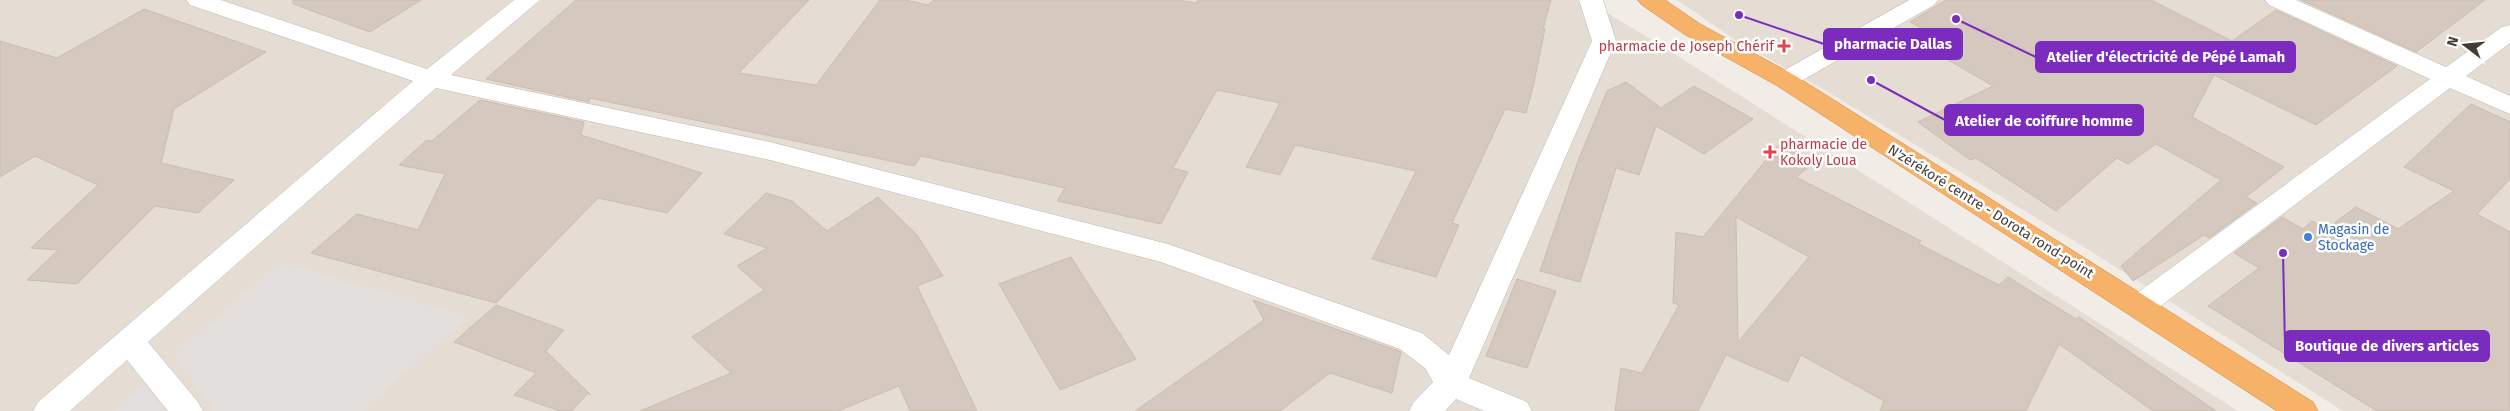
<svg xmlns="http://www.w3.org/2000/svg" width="2510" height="411" viewBox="0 0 2510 411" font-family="'Fira Sans',sans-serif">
	<rect width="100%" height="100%" fill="#f1ece5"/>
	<!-- residential -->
	<g fill="#e5ddd3">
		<path d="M0 0H1585L1654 41 2238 411H0Z"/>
		<path d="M1677 0H2510V411H2343L2076 242 1823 89 1737 41Z"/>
	</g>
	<!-- parking -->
	<g fill="#e2dfdd">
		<path d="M280 262 467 317 362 411H215L174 356Z"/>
		<path d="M143 383 166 411H113Z"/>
	</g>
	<!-- building -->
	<g fill="#d5c8be" stroke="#cdbcae" fill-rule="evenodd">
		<path d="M293 0H421L370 32 293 4Z"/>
		<path d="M576 0H809L739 73 816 85 880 0H905L928 5 934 0H1178L1196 3 1198 0H1551L1543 29H1545L1533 87 1526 113 1505 109 1452 223 1459 225 1436 277 1372 259 1416 171 1295 145 1280 175 1246 167 1280 103 1217 90 1173 168 1188 172 1161 224 1057 201 1065 188 921 156 914 166 590 98 589 102 486 79Z"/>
		<path d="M1946 0H2151L2232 41 2276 10 2397 66 2316 125 2214 75 2192 117 2284 167 2246 197 2257 203 2209 238 2204 235 2133 281 2121 266 2221 180 2156 144 2128 164 2117 158 2056 211 1976 158 1970 160 1918 122 1993 86 1933 51 1949 43 1910 22Z"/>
		<path d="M2301 0H2485L2416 52Z"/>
		<path d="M144 9 266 52 174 109 161 163 234 180 198 213 155 206 77 284 27 280 58 250 31 248 98 185 35 156 0 177V41L57 58Z"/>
		<path d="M1626 82 1661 108 1694 86 1753 119 1704 154 1656 126 1639 175 1616 168 1580 282 1540 271 1578 161 1607 91Z"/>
		<path d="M480 100 584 122 581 135 702 173 667 213 598 198 496 303 311 253 357 214 418 230 445 174 399 165 427 140 432 141Z"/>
		<path d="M2471 104 2510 122V179L2477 214 2510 232V411H2377L2208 306 2259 268 2234 253 2282 217 2303 229 2312 221 2326 229 2356 207 2398 229 2454 191 2404 167Z"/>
		<path d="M1780 143 1815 162 1796 177 1921 241 1919 244 1999 285 2008 277 2076 319 2079 317 2216 411H2153L2059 344 2026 411H1880L1884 401 1801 355 1788 382 1726 355 1698 411H1615L1621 368 1642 373 1679 305 1673 303 1676 232 1703 237ZM1736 217 1809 257 1738 342Z"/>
		<path d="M766 193 792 201 827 231 878 197 917 235 943 276 917 286 977 411H910L899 386 838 411H640L731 373 692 337 764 290 737 266 767 248 724 234Z"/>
		<path d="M1071 257 1136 359 1060 390 999 284Z"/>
		<path d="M1517 279 1556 291 1527 368 1486 356Z"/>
		<path d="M1253 300 1399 351 1401 352 1392 393 1330 373 1280 411H1135L1264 320Z"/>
		<path d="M496 305 564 330 546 351 591 395 588 393 572 411H560L514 395 536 373 454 342Z"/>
	</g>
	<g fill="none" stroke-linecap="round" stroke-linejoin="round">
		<!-- minor casing -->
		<g stroke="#bfb5ab" stroke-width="1">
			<g id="minor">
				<path d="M186 0H221L427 69 514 0H540L451 75 770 142 1168 244 1422 333 1449 355 1592 41 1579 0H1603L1616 41 1469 378 1527 402 1532 411H1484L1456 399 1445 411H1409L1414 402 1433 382 1425 368 1400 349 1161 262 770 160 436 88 148 342 198 402 203 411H168L127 360 70 411H33L38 402 413 81 190 5Z"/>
				<path d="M1909 0H1938L1934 5 1794 85 1785 88 1776 85 1773 80 1776 75Z"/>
				<path d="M2265 0H2296L2446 67 2502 27 2510 25V43L2466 76 2510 96V114L2450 88 2150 314 2140 317 2130 314 2125 306 2130 298 2430 79 2269 5Z"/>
			</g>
		</g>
		<!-- highway casing -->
		<g stroke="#d6853b" stroke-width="1">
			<path id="highway" d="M1638 0H1665L1700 24 1794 75 2313 402 2318 411H2277L1776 85 1684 34 1642 5Z"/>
		</g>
		<!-- minor -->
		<use href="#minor" fill="#fff" fill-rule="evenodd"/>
		<!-- highway -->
		<use href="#highway" fill="#f7b26a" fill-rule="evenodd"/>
	</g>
	<!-- markers -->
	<g fill="#e0444e" stroke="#fff" stroke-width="2">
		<path d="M1781.5 38.5h5v5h5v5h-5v5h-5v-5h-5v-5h5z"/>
		<path d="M1767.5 144.5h5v5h5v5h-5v5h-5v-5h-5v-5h5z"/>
	</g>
	<circle fill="#3f7fe0" stroke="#fff" stroke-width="2" cx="2308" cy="237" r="5"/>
	<g text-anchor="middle" stroke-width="5" stroke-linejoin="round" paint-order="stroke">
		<!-- health labels -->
		<g font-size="14" fill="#be3a42" stroke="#fff" text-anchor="end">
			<text x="1774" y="51">pharmacie de Joseph Chérif</text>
			<text x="1780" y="149" text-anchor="start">pharmacie de<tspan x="1780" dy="16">Kokoly Loua</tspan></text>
		</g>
		<!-- street labels -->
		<g font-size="14" fill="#433b35" stroke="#fff">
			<text transform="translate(1991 211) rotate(32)" y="5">N'zérékoré centre - Dorota rond-point</text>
		</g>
		<!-- shop labels -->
		<g font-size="14" fill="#366cbe" stroke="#fff" text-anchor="start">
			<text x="2318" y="234">Magasin de<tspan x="2318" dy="16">Stockage</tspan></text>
		</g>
	</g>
	<!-- callouts -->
	<path fill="none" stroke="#7b2cbf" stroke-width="2" d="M1739 15L1824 44M1956 19L2036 57M1871 80L1945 120M2283 253L2285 346"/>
	<g fill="#7b2cbf" stroke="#fff" stroke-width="2">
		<circle cx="1739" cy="15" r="5"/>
		<circle cx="1956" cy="19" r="5"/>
		<circle cx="1871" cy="80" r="5"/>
		<circle cx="2283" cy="253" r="5"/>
	</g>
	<g fill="#7b2cbf" stroke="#7b2cbf" stroke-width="2">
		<rect x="1824" y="29" width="138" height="30" rx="5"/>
		<rect x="2036" y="42" width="259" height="30" rx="5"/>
		<rect x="1945" y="105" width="198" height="30" rx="5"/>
		<rect x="2285" y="331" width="204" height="30" rx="5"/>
	</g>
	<g font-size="15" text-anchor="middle" font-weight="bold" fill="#fff">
		<text x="1893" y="49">pharmacie Dallas</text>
		<text x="2166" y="62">Atelier d'électricité de Pépé Lamah</text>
		<text x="2044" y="126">Atelier de coiffure homme</text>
		<text x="2387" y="351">Boutique de divers articles</text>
	</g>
	<!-- north arrow -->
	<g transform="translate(2465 45) rotate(286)" stroke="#ffffff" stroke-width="4" paint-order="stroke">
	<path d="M0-4L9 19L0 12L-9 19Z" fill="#433b35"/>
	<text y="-8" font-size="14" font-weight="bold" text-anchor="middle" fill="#433b35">N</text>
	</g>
</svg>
